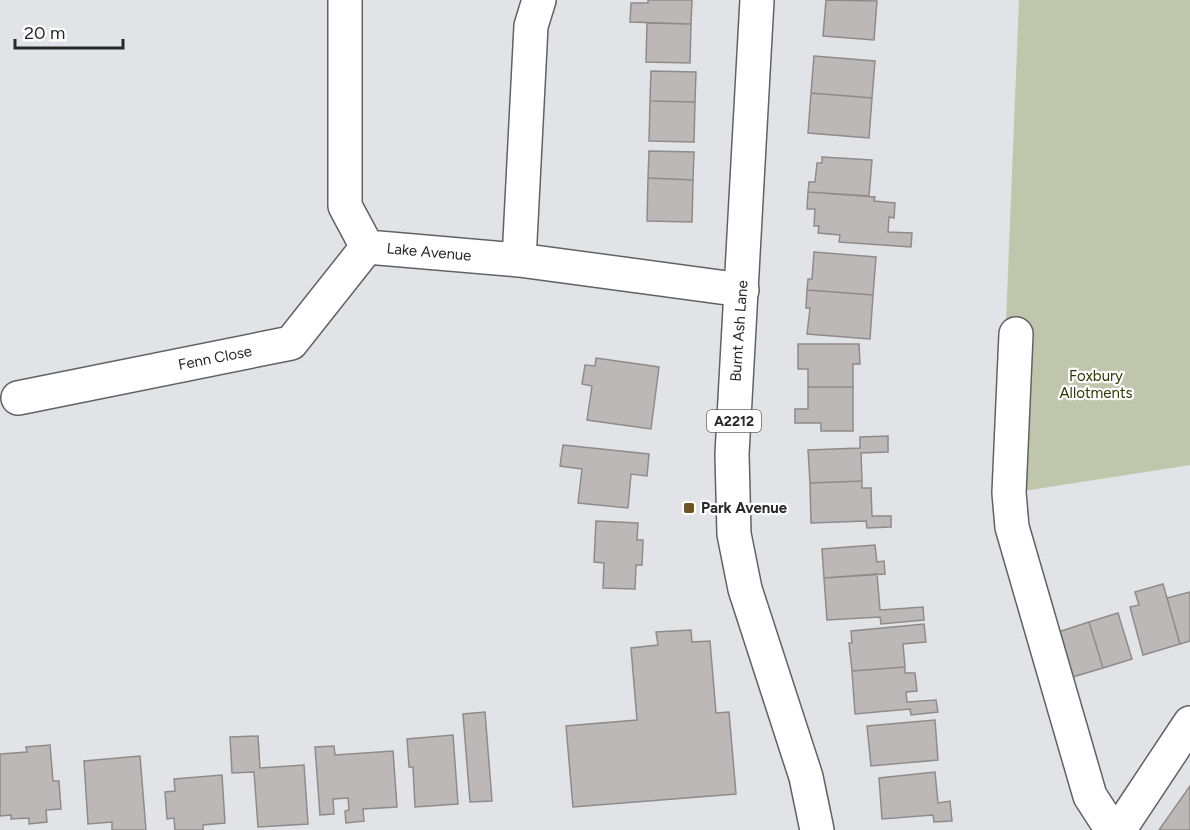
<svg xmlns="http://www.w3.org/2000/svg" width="1190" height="830" font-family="Figtree,sans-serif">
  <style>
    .green { fill: #bfc6ac }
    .building { fill: #bcb8b7; stroke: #8f8b8a; stroke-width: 1.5 }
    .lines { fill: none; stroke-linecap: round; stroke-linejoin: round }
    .minor-casing { stroke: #626265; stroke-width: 36 }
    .major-casing { stroke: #626265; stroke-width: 36 }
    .minor { stroke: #fff; stroke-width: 33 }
    .major { stroke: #fff; stroke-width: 33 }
    .poi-dot { fill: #6f5426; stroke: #fff; stroke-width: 2 }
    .labels { text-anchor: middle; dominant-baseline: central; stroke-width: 4.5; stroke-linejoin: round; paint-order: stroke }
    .shield { fill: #fff; stroke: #686869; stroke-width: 1.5 }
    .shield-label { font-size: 14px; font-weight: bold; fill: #282829 }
    .street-label { font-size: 15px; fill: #282829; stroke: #fff }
    .park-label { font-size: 15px; fill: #2d3800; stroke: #fff }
    .poi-label { font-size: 15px; font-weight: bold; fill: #282829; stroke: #fff; text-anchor: start }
  </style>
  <rect width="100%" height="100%" fill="#e2e3e7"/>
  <path class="green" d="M 1019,0 L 1190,0 L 1190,465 L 999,495 Z"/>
  <path class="building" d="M 648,0 L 692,0 L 691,24 L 630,22 L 631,3 L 648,3 Z
    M 826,0 L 877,1 L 874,40 L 823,36 Z
    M 647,23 L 691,24 L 690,63 L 646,62 Z
    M 814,56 L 875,61 L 872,98 L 811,93 Z
    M 651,71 L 696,72 L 695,102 L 650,101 Z
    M 811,93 L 872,98 L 869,138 L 808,133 Z
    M 650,101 L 695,102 L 694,142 L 649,141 Z
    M 649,151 L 694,152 L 693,180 L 648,178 Z
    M 822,157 L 872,160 L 869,196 L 808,192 L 809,182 L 815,182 L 817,163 L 822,163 Z
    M 648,178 L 693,180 L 692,222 L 647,221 Z
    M 808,192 L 875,197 L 874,201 L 895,203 L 894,218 L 889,217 L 888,232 L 912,233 L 911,247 L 839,242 L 840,235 L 818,233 L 819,226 L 814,226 L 815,209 L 807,209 Z
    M 814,252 L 876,257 L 873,295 L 807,290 L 808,279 L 812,279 Z
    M 807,290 L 873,295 L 870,339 L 807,334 L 810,308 L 806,308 Z
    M 798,344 L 859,344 L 860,364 L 853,364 L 853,387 L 808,387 L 808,369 L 798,369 Z
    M 596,358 L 659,367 L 651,429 L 587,420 L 592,386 L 582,384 L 585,365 L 595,366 Z
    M 808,387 L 853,387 L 853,431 L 821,431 L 821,423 L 795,423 L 795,409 L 808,409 Z
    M 888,436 L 888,452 L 861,453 L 862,481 L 810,483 L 808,450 L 860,448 L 860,437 Z
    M 563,445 L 649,454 L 647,476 L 631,474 L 628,508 L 578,503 L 582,469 L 560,466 Z
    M 862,481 L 862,488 L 871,488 L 872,516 L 891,516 L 891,527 L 867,528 L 866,521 L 811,523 L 810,483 Z
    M 596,521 L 638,523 L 637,540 L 643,540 L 642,565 L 636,565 L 635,589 L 603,588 L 604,563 L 594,562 Z
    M 875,545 L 877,562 L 884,561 L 885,574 L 824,578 L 822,549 Z
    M 877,574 L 880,610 L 923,607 L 924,620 L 881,624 L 880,617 L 827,620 L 824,578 Z
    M 1163,584 L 1180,644 L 1143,655 L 1130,607 L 1139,605 L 1135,592 Z
    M 1190,592 L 1190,641 L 1180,644 L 1167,598 Z
    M 1118,613 L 1132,659 L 1103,668 L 1089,622 Z
    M 1089,622 L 1103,668 L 1066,679 L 1052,634 Z
    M 924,624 L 926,642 L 903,644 L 905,667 L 852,671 L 849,643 L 852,643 L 851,631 Z
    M 691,630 L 692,642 L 710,641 L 716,713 L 729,712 L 736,794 L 573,807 L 566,726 L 637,720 L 631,648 L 658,645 L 656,632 Z
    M 905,667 L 905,673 L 915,673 L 917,691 L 906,692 L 907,702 L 936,700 L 938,712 L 911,715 L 910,709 L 855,714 L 852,671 Z
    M 485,712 L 492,801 L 470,802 L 463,714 Z
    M 935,720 L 938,760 L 871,766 L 867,726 Z
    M 453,735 L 458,804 L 415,807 L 413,767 L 409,767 L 407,739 Z
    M 258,736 L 260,768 L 304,765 L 308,824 L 258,827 L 254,772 L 232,773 L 230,737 Z
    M 50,745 L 53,781 L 59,781 L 61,809 L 46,810 L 47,822 L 29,824 L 29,818 L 11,819 L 11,815 L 0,816 L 0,754 L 27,752 L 26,747 Z
    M 334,746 L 335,755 L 393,751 L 397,807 L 363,809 L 364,821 L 346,823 L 345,811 L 349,810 L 348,798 L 333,799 L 334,814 L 320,815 L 315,747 Z
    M 140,756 L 146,830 L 112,830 L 112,822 L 88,824 L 84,761 Z
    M 935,772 L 938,803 L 950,801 L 952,821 L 934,822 L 933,815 L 882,819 L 879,778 Z
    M 222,775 L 225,823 L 203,825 L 203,830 L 175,830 L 174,818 L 167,819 L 165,792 L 175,791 L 174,779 Z
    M 1190,786 L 1190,830 L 1159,830 Z"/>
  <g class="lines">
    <g class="minor-casing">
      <path id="minor" d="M 345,0 L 345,206 L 367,247 L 519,260 L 742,290
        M 519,260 L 531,26 L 539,0
        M 1016,334 L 1009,493 L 1012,527 L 1090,796 L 1112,830
        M 18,398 L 291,343 L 367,247
        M 1119,830 L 1190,723"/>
    </g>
    <g class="major-casing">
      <path id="major" d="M 757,0 L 732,454 L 734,534 L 745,589 L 806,777 L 817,830"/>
    </g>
    <use href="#minor" class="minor"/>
    <use href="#major" class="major"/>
  </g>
  <rect class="poi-dot" x="683" y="502" width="12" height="12" rx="3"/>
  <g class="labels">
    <rect class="shield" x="707" y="410" width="54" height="22" rx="4.5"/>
    <g class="shield-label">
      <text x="734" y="421">A2212</text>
    </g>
    <g class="street-label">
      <text transform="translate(429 252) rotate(5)">Lake Avenue</text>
      <text transform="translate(739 331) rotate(-86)">Burnt Ash Lane</text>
      <text transform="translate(215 358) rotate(-11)">Fenn Close</text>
    </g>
    <g class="park-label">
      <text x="1096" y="376">Foxbury<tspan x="1096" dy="17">Allotments</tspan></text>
    </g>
    <g class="poi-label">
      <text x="701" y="508">Park Avenue</text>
    </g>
  </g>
  <path d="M15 39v9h108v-9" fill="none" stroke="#282829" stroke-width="3"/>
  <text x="24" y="39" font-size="18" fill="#282829" stroke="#ffffff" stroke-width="4.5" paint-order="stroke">20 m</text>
</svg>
